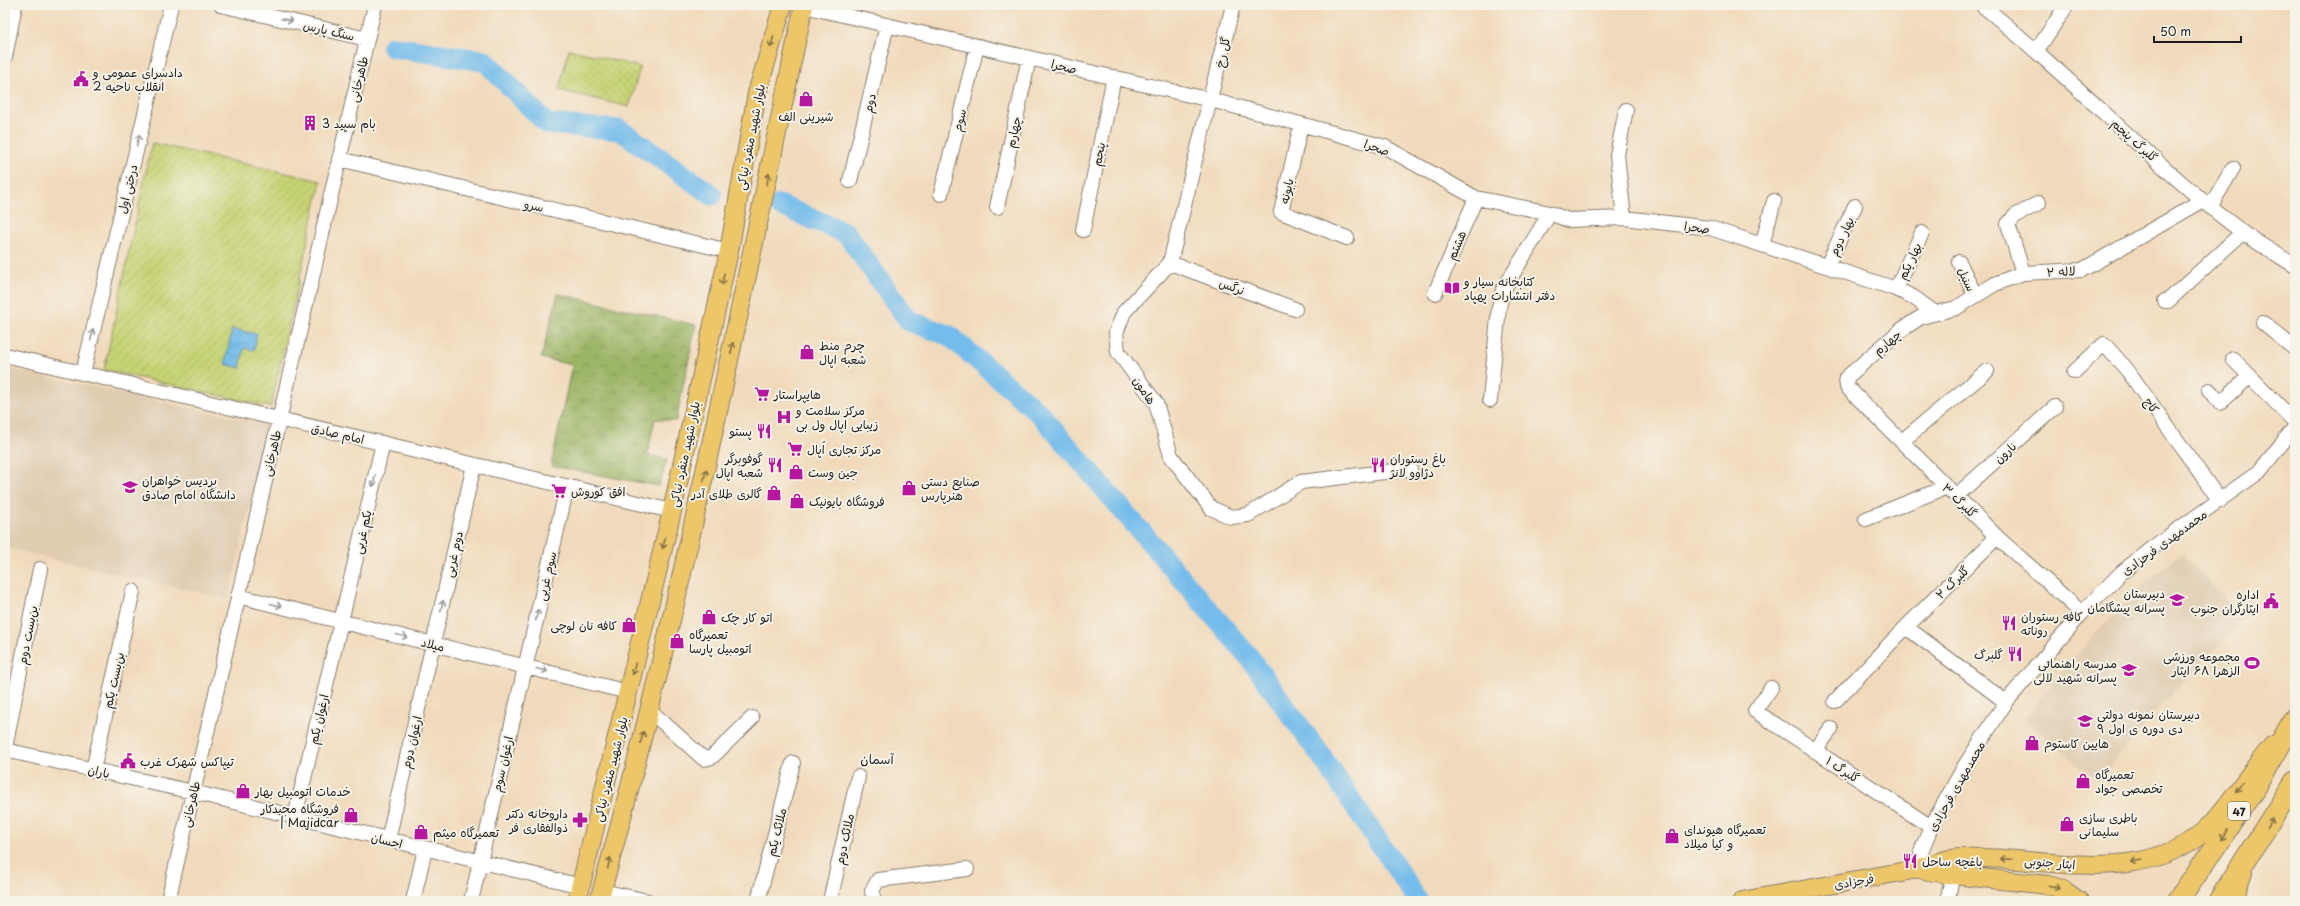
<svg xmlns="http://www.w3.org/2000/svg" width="2300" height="906" font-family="'Playpen Sans','Playpen Sans Arabic',sans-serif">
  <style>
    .built { fill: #e0ccb1 }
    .grass { fill: url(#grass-dots); stroke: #717848 }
    .forest { fill: url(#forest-crowns); stroke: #5c6841 }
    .garden { fill: url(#garden-furrows); stroke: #717848 }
    .water { fill: url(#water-waves); stroke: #486c84 }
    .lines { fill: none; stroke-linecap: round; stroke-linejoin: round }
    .river { stroke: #73bceb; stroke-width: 21 }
    .minor-casing { stroke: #867b6c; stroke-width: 16 }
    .major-casing { stroke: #867b6c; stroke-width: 20 }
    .highway-casing { stroke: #867b6c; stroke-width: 23 }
    .minor { stroke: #fff; stroke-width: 14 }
    .major { stroke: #ecc669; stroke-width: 18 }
    .highway { stroke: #ecc669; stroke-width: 21 }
    .oneway { stroke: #999 }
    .oneway2 { stroke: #847142 }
    .labels { text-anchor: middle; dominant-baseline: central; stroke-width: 4; stroke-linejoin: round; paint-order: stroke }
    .shield { fill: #f7f3e8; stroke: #5e5c59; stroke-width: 1 }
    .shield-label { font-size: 11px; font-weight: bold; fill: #1c1c1c }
    .street-label { font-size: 12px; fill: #1c1c1c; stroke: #f7f3e8 }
    .poi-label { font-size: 12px; fill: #1c1c1c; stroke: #f7f3e8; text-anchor: start }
    .neighbourhood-label { font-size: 13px; fill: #1c1c1c; stroke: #f7f3e8 }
  </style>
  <defs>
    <pattern id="grass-dots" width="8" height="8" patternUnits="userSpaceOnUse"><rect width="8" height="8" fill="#c6d374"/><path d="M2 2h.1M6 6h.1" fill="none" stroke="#aab564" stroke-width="1.8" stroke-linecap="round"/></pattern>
    <pattern id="forest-crowns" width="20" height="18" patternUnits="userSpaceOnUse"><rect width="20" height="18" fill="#9cb566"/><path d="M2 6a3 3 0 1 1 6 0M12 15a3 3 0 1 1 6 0" fill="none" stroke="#7e9253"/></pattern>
    <pattern id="garden-furrows" width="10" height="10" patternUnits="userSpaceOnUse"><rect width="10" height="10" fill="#c6d374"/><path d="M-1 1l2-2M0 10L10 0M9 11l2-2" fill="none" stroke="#aab564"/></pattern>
    <pattern id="water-waves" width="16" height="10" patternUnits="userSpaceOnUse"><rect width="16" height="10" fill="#73bceb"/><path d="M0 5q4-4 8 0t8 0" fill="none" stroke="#63a1c9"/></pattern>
  </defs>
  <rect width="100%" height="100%" fill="#f7f3e8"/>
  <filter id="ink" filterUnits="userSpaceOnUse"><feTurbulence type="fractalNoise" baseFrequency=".025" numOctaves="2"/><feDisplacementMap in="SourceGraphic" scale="8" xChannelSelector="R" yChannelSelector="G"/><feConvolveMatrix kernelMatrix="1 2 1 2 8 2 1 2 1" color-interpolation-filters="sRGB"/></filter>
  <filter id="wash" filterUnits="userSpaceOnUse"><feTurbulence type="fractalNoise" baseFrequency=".012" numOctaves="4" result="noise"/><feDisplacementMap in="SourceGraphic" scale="16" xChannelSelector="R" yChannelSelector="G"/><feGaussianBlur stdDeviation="0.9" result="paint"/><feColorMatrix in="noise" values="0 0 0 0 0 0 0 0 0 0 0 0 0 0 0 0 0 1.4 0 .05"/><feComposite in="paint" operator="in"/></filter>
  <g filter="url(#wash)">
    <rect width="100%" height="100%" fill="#f1dabb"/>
    <path class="built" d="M 5,368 L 269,425 L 228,599 L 5,548 Z
      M 2182,553 L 2243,618 L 2147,722 L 2098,781 L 2024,719 L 2070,662 L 2111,617 L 2146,582 Z"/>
    <path class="grass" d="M 569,49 L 640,67 L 629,107 L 559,90 Z"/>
    <path class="forest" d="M 558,294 L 696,325 L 676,421 L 655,419 L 647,455 L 667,459 L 659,486 L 551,466 L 572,365 L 541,358 Z"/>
    <path class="garden" d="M 152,143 L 321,181 L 271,407 L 104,370 Z"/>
    <path class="water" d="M 232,329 L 257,334 L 254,350 L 244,348 L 240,368 L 225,364 Z"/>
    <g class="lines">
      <path class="river" d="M 392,47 L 485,61 L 547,124 L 620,130 L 712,195
        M 779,205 L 846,233 L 909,321 L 950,336 L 1040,414 L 1249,657 L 1322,757 L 1418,901"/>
    </g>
  </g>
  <g filter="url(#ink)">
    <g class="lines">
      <g class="minor-casing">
        <path id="minor" d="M 221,5 L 367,39
          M 1233,5 L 1170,263 L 1124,312 L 1116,333 L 1118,352 L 1156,403 L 1171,456 L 1211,508 L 1231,517 L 1248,515 L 1301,482 L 1410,469
          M 1982,5 C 2071,77 2150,162 2241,231 C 2258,244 2277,254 2295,266
          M 804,6 L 1211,100 L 1385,147 L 1476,198 L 1550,213 L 1568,220 L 1624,218 L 1710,228 L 1896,289 L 1913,297 L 1935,313
          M 2037,50 L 2067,5
          M 5,57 L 15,5
          M 1301,125 L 1281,212 L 1347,238
          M 339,159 L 729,251
          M 850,181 L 887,25
          M 941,194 L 977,46
          M 997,207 L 1029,58
          M 2210,207 L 2233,168
          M 1624,218 L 1617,155 L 1626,110
          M 1083,230 L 1114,77
          M 1762,245 L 1774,201
          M 1959,262 L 1975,295
          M 1170,263 L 1295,309
          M 1827,266 L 1855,206
          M 2023,273 L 2008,224 L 2015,216 L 2039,203
          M 1896,289 L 1922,233
          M 1435,293 L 1476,198
          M 2165,301 L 2168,301 L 2243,232
          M 2263,323 L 2295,349
          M 5,355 L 672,511
          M 2233,359 L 2295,422
          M 2074,372 L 2104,344 L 2128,371 L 2220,501
          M 83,373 L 171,5
          M 2209,390 L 2220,403 L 2250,376
          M 1490,400 L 1499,307 L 1503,290 L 1550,213
          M 1902,441 L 1987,371
          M 1956,496 L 2055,407
          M 1866,519 L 1947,487
          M 238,596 L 628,692
          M 2082,613 L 1997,537 L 1847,387 L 1846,378 L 1901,330 L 1921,317 L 1956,308 L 1995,284 L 2023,273 L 2082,270 L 2202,201
          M 1906,627 L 2006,702
          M 1771,688 L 1755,711 L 1931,827
          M 1835,701 L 1906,627 L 1997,537
          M 649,710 L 704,759 L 712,757 L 752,718
          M 5,748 L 40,569
          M 5,750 L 193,792 L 581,886
          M 1815,751 L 1831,729
          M 93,770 L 133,591
          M 295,817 L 383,443
          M 388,840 L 474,465
          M 1918,869 L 1922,849 L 1931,827 L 1964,767 L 2006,702 L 2082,613 L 2121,573 L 2152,548 L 2259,472 L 2295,427
          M 602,891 L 648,901
          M 168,901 L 375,5
          M 413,901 L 425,849
          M 471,901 L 567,487
          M 758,901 L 793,763
          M 830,901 L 858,777
          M 874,901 L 872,891 L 878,880 L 967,869
          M 1947,901 L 1953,875"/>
      </g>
      <g class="major-casing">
        <path id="major" d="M 1923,870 L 1953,875 L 2048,885 L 2062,889 L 2079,901
          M 577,901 L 672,511 L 729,251 L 757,93 L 783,5
          M 599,901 C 682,606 740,305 804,5
          M 1742,901 C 1799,891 1855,880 1912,870 C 1927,867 1943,858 1959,858 C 2039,854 2147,892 2212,823 C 2234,799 2251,770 2273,745
          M 2233,901 L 2243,873"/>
      </g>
      <g class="highway-casing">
        <path id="highway" d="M 2178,901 L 2258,783 L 2295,718
          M 2219,901 L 2295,782"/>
      </g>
      <use href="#minor" class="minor"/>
      <use href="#major" class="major"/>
      <use href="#highway" class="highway"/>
    </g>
    <defs><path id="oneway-shaft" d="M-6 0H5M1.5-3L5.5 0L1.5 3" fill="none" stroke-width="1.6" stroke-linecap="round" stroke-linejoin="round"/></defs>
    <g class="oneway">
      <use href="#oneway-shaft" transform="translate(287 20) rotate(13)"/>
      <use href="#oneway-shaft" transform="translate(138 140) rotate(-77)"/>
      <use href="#oneway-shaft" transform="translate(92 335) rotate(-77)"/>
      <use href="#oneway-shaft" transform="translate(374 481) rotate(103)"/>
      <use href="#oneway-shaft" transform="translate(276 605) rotate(14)"/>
      <use href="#oneway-shaft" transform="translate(442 606) rotate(-77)"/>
      <use href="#oneway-shaft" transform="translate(537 615) rotate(-77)"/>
      <use href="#oneway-shaft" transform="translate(402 636) rotate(14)"/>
      <use href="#oneway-shaft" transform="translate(542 670) rotate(14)"/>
    </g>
    <g class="oneway2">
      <use href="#oneway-shaft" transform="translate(772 42) rotate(106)"/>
      <use href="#oneway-shaft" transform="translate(768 179) rotate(-78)"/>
      <use href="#oneway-shaft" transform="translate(723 279) rotate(102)"/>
      <use href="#oneway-shaft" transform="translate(732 348) rotate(-78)"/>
      <use href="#oneway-shaft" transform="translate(705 475) rotate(-78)"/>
      <use href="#oneway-shaft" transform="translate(664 543) rotate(104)"/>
      <use href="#oneway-shaft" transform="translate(634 669) rotate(103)"/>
      <use href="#oneway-shaft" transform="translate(642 737) rotate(-76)"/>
      <use href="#oneway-shaft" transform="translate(2239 787) rotate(126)"/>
      <use href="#oneway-shaft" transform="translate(2270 823) rotate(-58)"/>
      <use href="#oneway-shaft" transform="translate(2224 835) rotate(123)"/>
      <use href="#oneway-shaft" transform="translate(2006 859) rotate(-178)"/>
      <use href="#oneway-shaft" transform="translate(2137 861) rotate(168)"/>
      <use href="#oneway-shaft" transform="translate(609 863) rotate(-76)"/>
      <use href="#oneway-shaft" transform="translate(2054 887) rotate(17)"/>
    </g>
  </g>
  <defs>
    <g id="civic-bare" transform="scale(1.2)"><path d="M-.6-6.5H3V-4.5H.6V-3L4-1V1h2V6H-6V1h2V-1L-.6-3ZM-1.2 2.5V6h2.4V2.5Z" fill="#b5179e" stroke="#f7f3e8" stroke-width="2.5" paint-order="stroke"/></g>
    <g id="shop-bare" transform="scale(1.2)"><path d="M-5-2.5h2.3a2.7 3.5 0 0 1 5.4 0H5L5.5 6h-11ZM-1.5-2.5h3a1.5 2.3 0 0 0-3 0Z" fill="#b5179e" stroke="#f7f3e8" stroke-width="2.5" paint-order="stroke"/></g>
    <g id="building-bare" transform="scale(1.2)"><path d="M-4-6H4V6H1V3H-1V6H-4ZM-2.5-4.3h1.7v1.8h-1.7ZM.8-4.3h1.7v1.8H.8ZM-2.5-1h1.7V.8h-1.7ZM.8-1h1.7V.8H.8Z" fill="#b5179e" stroke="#f7f3e8" stroke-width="2.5" paint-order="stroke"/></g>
    <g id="library-bare" transform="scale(1.2)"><path d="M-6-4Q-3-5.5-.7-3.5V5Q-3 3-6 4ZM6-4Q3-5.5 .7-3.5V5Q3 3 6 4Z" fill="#b5179e" stroke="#f7f3e8" stroke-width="2.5" paint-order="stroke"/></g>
    <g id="supermarket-bare" transform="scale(1.2)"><path d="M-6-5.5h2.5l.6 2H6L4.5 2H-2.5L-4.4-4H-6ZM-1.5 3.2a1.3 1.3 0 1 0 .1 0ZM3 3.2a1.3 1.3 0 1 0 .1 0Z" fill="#b5179e" stroke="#f7f3e8" stroke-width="2.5" paint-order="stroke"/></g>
    <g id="hospital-bare" transform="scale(1.2)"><path d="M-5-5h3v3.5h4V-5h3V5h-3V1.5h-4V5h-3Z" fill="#b5179e" stroke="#f7f3e8" stroke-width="2.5" paint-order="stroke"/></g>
    <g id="restaurant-bare" transform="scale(1.2)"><path d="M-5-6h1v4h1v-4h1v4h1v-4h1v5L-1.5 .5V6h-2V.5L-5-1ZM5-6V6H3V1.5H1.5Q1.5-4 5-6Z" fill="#b5179e" stroke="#f7f3e8" stroke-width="2.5" paint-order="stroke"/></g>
    <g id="university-bare" transform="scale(1.2)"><path d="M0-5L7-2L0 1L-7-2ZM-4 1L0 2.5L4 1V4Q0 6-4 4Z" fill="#b5179e" stroke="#f7f3e8" stroke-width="2.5" paint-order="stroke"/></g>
    <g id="school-bare" transform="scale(1.2)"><path d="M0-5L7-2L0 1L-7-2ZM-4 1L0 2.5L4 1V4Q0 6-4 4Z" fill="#b5179e" stroke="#f7f3e8" stroke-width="2.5" paint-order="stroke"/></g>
    <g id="stadium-bare" transform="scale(1.2)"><path d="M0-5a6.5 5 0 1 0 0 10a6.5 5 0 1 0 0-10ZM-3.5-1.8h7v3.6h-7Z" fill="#b5179e" stroke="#f7f3e8" stroke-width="2.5" paint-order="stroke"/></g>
    <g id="pharmacy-bare" transform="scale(1.2)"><path d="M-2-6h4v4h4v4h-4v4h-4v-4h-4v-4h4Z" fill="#b5179e" stroke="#f7f3e8" stroke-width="2.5" paint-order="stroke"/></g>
  </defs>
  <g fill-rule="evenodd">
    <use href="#civic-bare" x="81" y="79"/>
    <use href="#shop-bare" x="806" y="99"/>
    <use href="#building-bare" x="310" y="123"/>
    <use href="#library-bare" x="1452" y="288"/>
    <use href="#shop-bare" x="807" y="352"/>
    <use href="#supermarket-bare" x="762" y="394"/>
    <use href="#hospital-bare" x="784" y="417"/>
    <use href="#restaurant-bare" x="764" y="431"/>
    <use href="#supermarket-bare" x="795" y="449"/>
    <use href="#restaurant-bare" x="775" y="465"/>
    <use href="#restaurant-bare" x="1378" y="465"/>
    <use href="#shop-bare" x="796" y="472"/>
    <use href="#university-bare" x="130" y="487"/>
    <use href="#shop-bare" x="909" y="488"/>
    <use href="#supermarket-bare" x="559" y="491"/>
    <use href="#shop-bare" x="774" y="493"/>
    <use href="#shop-bare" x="797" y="501"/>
    <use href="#school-bare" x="2177" y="600"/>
    <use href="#civic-bare" x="2271" y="601"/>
    <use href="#shop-bare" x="709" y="617"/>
    <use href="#restaurant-bare" x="2009" y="623"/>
    <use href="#shop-bare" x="629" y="625"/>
    <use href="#shop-bare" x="677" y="641"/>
    <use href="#restaurant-bare" x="2015" y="654"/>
    <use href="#stadium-bare" x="2252" y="663"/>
    <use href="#school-bare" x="2129" y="670"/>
    <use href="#school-bare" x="2085" y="721"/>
    <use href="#shop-bare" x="2032" y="743"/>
    <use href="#civic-bare" x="128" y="761"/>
    <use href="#shop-bare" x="2083" y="781"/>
    <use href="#shop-bare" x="243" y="791"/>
    <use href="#shop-bare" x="351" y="815"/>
    <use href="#pharmacy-bare" x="580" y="820"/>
    <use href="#shop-bare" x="2067" y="824"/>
    <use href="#shop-bare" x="421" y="832"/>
    <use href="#shop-bare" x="1672" y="836"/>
    <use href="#restaurant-bare" x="1910" y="861"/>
  </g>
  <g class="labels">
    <rect class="shield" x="2228" y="802" width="22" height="18" rx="3"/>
    <g class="shield-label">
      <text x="2239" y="811">47</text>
    </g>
    <g class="street-label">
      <text transform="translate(329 30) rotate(13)">سنگ پارس</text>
      <text transform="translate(1222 52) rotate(-77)">گل رخ</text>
      <text transform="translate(1064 66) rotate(13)">صحرا</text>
      <text transform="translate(358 79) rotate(-77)">طاهرخانی</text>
      <text transform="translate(869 103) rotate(-77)">دوم</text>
      <text transform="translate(959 120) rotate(-76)">سوم</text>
      <text transform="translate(1013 132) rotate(-78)">چهارم</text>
      <text transform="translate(750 137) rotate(-79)">بلوار شهید منفرد نیاکی</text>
      <text transform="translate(2135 140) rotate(42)">گلبرگ پنجم</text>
      <text transform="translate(1377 147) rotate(19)">صحرا</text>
      <text transform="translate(1098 154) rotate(-78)">پنجم</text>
      <text transform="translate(127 189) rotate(-77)">درختی اول</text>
      <text transform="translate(1286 191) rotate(-77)">بابونه</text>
      <text transform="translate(534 205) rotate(13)">سرو</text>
      <text transform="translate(1697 227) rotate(8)">صحرا</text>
      <text transform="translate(1841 236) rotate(-65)">بهار دوم</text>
      <text transform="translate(1456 245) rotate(-67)">هشتم</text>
      <text transform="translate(1909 261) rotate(-65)">بهار یکم</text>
      <text transform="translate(2061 271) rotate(-3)">لاله ۲</text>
      <text transform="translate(1967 279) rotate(64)">سنبل</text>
      <text transform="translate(1232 286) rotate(20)">نرگس</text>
      <text transform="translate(1887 342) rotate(-40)">چهارم</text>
      <text transform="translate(1145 390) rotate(56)">هامون</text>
      <text transform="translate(2152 405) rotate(55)">کاج</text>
      <text transform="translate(338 433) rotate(13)">امام صادق</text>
      <text transform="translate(2005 452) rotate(-42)">نارون</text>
      <text transform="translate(271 453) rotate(-77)">طاهرخانی</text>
      <text transform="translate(684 454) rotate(-78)">بلوار شهید منفرد نیاکی</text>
      <text transform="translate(1960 500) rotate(45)">گلبرگ ۳</text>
      <text transform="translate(362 532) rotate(-77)">یکم غربی</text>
      <text transform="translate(2164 542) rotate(-36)">محمدمهدی فرحزادی</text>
      <text transform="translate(453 554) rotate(-77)">دوم غربی</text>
      <text transform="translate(546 576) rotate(-77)">سوم غربی</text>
      <text transform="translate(1952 582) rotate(-44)">گلبرگ ۲</text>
      <text transform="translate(27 635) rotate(-79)">بن‌بست دوم</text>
      <text transform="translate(433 644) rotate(14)">میلاد</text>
      <text transform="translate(113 680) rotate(-77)">بن‌بست یکم</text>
      <text transform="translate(318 719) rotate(-77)">ارغوان یکم</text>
      <text transform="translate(411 742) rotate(-77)">ارغوان دوم</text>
      <text transform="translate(502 764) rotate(-77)">ارغوان سوم</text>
      <text transform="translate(610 769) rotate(-76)">بلوار شهید منفرد نیاکی</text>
      <text transform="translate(1843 769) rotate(33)">گلبرگ ۱</text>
      <text transform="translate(99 771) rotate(13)">باران</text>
      <text transform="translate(1956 786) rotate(-60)">محمدمهدی فرحزادی</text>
      <text transform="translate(190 804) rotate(-77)">طاهرخانی</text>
      <text transform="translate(776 832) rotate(-76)">ملائک یکم</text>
      <text transform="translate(844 839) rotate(-78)">ملائک دوم</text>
      <text transform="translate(387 840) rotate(14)">احسان</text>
      <text transform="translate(2050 862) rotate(5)">ایثار جنوبی</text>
      <text transform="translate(1854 881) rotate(-10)">فرحزادی</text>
    </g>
    <g class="poi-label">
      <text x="93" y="72">دادسرای عمومی و<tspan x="93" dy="14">انقلاب ناحیه 2</tspan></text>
      <text x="806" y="116" text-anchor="middle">شیرینی الف</text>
      <text x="322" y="123">بام سپید 3</text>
      <text x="1464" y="281">کتابخانه سیار و<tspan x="1464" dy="14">دفتر انتشارات پهپاد</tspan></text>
      <text x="819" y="345">چرم منط<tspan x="819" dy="14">شعبه اپال</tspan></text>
      <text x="774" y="394">هایپراستار</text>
      <text x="796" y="410">مرکز سلامت و<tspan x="796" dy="14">زیبایی اپال ول بی</tspan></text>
      <text x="752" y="431" text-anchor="end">پستو</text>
      <text x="807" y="449">مرکز تجاری اُپال</text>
      <text x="763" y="458" text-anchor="end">گوفوبرگر<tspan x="763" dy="14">شعبه اپال</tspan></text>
      <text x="1390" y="458">باغ رستوران<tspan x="1390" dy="14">دژاوو لانژ</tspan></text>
      <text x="808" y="472">جین وست</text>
      <text x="142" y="480">پردیس خواهران<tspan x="142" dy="14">دانشگاه امام صادق</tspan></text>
      <text x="921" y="481">صنایع دستی<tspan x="921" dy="14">هنرپارس</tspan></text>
      <text x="571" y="491">افق کوروش</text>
      <text x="762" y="493" text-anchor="end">گالری طلای آدر</text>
      <text x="809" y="501">فروشگاه بایونیک</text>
      <text x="2165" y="593" text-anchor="end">دبیرستان<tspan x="2165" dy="14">پسرانه پیشگامان</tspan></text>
      <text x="2259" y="594" text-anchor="end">اداره<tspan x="2259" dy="14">ایثارگران جنوب</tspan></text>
      <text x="2021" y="616">کافه رستوران<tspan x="2021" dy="14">روناته</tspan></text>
      <text x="721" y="617">اتو کار چک</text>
      <text x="617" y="625" text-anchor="end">کافه نان لوچی</text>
      <text x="689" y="634">تعمیرگاه<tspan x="689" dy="14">اتومبیل پارسا</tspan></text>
      <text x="2003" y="654" text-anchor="end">گلبرگ</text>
      <text x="2240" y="656" text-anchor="end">مجموعه ورزشی<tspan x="2240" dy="14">الزهرا ۶۸ ایثار</tspan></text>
      <text x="2117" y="663" text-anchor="end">مدرسه راهنمائی<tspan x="2117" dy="14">پسرانه شهید لالی</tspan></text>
      <text x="2097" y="714">دبیرستان نمونه دولتی<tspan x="2097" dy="14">۹ دی دوره ی اول</tspan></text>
      <text x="2044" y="743">هایین کاستوم</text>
      <text x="140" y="761">تیپاکس شهرک غرب</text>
      <text x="2095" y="774">تعمیرگاه<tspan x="2095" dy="14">تخصصی جواد</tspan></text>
      <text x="255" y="791">خدمات اتومبیل بهار</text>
      <text x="339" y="808" text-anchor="end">فروشگاه مجیدکار<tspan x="339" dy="14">| Majidcar</tspan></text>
      <text x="568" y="813" text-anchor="end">داروخانه دکتر<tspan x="568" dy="14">ذوالفقاری فر</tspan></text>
      <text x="2079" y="817">باطری سازی<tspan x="2079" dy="14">سلیمانی</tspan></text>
      <text x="1684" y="829">تعمیرگاه هیوندای<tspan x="1684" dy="14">و کیا میلاد</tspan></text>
      <text x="433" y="832">تعمیرگاه میثم</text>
      <text x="1922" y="861">باغچه ساحل</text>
    </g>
    <g class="neighbourhood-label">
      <text x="877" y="758">آسمان</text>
    </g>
  </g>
  <rect width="2300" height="906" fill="none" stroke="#f7f3e8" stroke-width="20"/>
  <path d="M2154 36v6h87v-6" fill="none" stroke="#1c1c1c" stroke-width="2"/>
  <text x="2160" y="36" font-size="12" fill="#1c1c1c" stroke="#f7f3e8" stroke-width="3" paint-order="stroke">50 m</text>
</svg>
